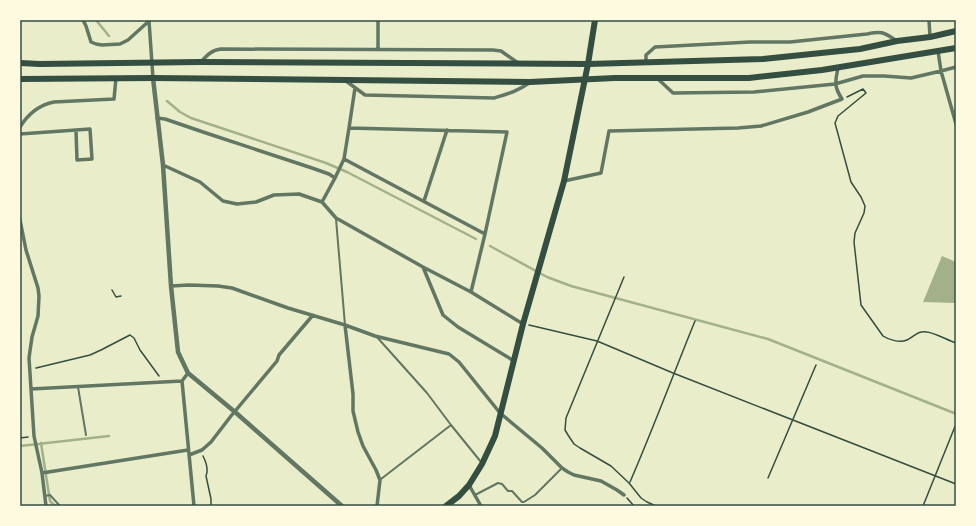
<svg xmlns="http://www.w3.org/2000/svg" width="976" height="526" font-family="'Archivo Narrow',sans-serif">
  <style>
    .water { fill: #a3b18a }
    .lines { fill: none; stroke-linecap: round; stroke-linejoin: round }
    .stream { stroke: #a3b18a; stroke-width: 2.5 }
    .path { stroke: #344e41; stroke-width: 1.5 }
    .service { stroke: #617663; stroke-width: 2 }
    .minor { stroke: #617663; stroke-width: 3.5 }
    .tertiary { stroke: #617663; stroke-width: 4.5 }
    .primary { stroke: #344e41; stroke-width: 6 }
    .trunk { stroke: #344e41; stroke-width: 6 }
    .neatline { fill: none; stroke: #344e41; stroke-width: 1.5 }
  </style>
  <rect width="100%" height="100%" fill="#e9edc9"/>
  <path class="water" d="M 942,256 L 956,262 L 956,303 L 923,302 Z"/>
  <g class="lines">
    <path class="stream" d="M 96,20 L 109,36
      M 167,101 L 180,112 L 191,118 L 326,163 L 347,172 L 476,239
      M 490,246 L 547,277 L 571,286 L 768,339 L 954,413
      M 41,443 L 50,501 L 55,506
      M 20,446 L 109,436"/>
    <path class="path" d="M 847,97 L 863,89 L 866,93 L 838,116 L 835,123 L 851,182 L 861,197 L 865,206 L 864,213 L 855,233 L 854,242 L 861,305 L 883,336 C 889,340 900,343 907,340 C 914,337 918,330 927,332 C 935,333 947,340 956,343
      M 624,277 L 566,418 L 565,430 L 568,435 L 574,444 L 580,448 L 611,466 L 629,483 L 641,498 L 647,502 L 656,506
      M 112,290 L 116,297 L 121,296
      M 529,325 L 597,341 L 673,373 L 956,484
      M 36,368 L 90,355 L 101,350 L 130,335 L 134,338 L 140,350 L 159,376
      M 20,438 L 28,437
      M 203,456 C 206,462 209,469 206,476 L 211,499 L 211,506
      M 768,478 L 816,365
      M 630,482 C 653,429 673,375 695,321
      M 627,498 L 634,506
      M 923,506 L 956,424"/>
    <path class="service" d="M 336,219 L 345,325
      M 376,336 L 427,393 L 451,425 L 481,462
      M 78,387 L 86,435
      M 381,479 L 451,425
      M 475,495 L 498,483 L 502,484 L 508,491 L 512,491 L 522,502 L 524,502 L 535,495 L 562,468
      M 45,496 L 50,495 L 60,506"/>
    <path class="minor" d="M 83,20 L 86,26 L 91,42 L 96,44 L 102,45 L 120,44 L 128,40 L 149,21
      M 378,20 L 378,49
      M 929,20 L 930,37
      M 149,21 L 153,78
      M 938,51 L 941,71 L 956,124
      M 201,62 C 207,55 212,50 221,49 L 493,50 L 501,51 L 518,63
      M 646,63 L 646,55 L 655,47 L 750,42 L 790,42 L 867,34 C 883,31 883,32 897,41
      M 658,79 L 673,93 L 754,92 L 835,84 L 863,76 L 884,76 L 911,78 L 941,71 L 956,67
      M 346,81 L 365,95 L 494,98 C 507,94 518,91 529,83
      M 157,118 L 165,119 L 206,133 L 312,168 L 329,174 L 335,178
      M 20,127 C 28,114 39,105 54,102 L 114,99 L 116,78
      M 349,128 L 355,88
      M 20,134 L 90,129 L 92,159 L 77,160 L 76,130
      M 344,159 L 485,234
      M 163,165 L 200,182 L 223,201 L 237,204 L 256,202 L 274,195 L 299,194 L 322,202 L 336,218 L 423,267 L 471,292 L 523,324
      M 564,181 L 601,173 L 609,131 L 738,128 L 761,126 L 808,112 L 842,99 C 834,87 835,82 838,68
      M 424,201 L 447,130
      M 322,202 L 335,178 L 344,159 L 349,128 L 507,132 L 485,234 L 471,292
      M 20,220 L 26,250 L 38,288 L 39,296 L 38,316 L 32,337 L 29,358 L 34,436 L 42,473 L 46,506
      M 423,267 L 443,315 L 458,327 L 514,361
      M 171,286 L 189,285 L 218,286 L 232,288 L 288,308 L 345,325 L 375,336 L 449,354 L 459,362 L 500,413 L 542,448 L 562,468 L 568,472 L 574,475 L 601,481 L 617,490 L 624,495
      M 345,325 L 353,394 L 353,411 L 358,432 L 363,446 L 376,470 L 380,480 L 377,506
      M 188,373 L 182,381 L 194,506
      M 31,389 L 182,381
      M 189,455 L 202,450 L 211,442 L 231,416 L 277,361 L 279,355 L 313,315
      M 42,473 L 188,450
      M 469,485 L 481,506"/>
    <path class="tertiary" d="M 153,78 L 163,165 L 171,286 L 178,352 L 188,373 L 235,412 L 342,506"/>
    <path class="primary" d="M 446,506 L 459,496 L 469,485 L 482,464 L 495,436 L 523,324 L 564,181 L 588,64 L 595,20"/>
    <path class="trunk" d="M 20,63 L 40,64 L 200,62 L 588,64 L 763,59 L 860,49 L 897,41 L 930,37 L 956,31
      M 20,79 L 153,78 L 530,82 L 615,78 L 749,78 L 822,70 L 956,48"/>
  </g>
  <rect width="976" height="526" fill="none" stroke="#fefae0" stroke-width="42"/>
  <rect x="21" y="21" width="934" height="484" class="neatline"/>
</svg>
